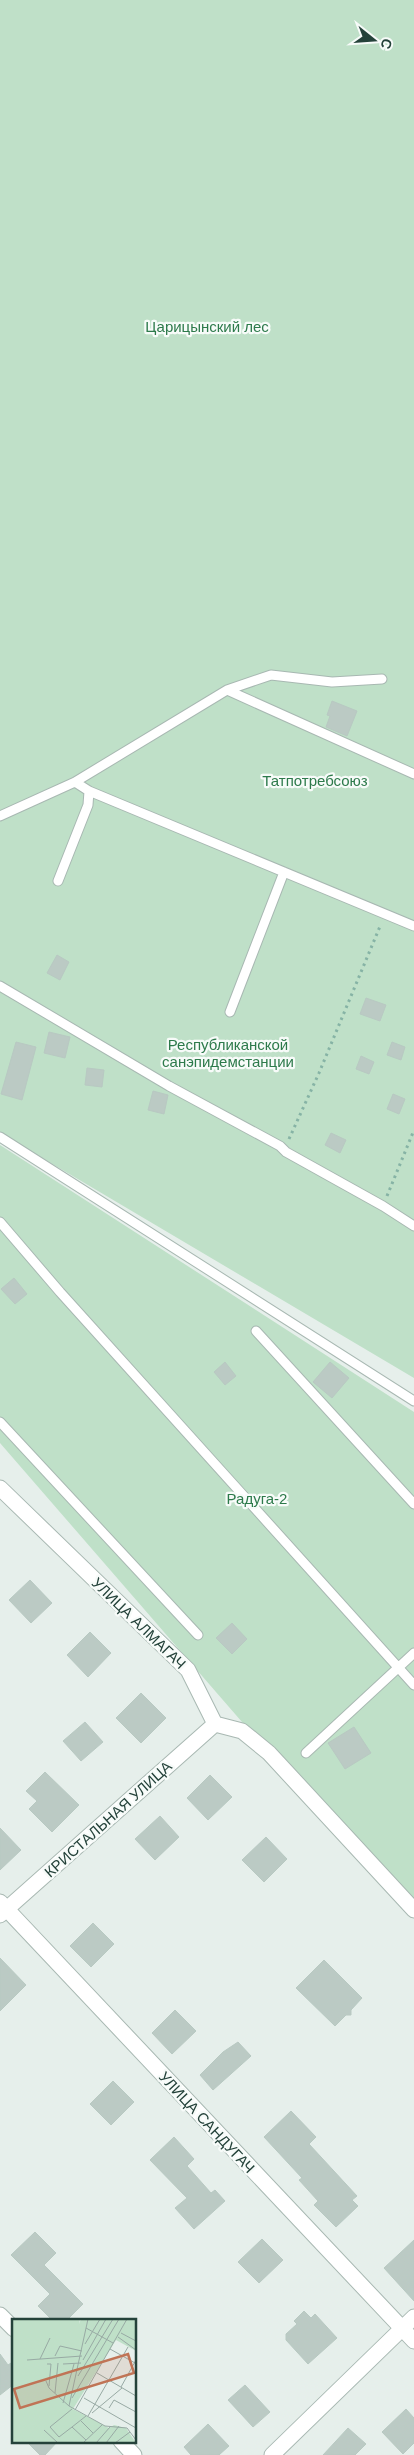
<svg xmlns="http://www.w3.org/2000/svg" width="414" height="2455" font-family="Arial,sans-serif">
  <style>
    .green { fill: #bfe0c8 }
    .building { fill: #bbcac4; stroke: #b8c9c2 }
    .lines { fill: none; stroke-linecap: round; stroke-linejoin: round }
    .lane-casing { stroke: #a8b8b2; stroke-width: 11 }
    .street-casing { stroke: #a8b8b2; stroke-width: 17 }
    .path { stroke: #86b3a5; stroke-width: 3; stroke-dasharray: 2.5 4; stroke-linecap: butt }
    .lane { stroke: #fff; stroke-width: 9 }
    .street { stroke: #fff; stroke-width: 15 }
    .labels { text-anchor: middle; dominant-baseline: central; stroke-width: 4.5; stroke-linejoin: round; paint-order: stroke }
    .park-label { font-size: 15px; fill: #2d7a4b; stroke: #f7fbf9 }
    .street-label { font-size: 15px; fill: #24423a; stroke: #f7fbf9 }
    .inset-road { fill: none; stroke: #98aaa4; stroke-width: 1 }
    .view { fill: #c07456; fill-opacity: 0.15; stroke: #c07456; stroke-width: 2.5 }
    .inset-edge { fill: none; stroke: #24423a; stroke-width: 2.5 }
  </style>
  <rect width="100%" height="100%" fill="#e6efeb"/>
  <path class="green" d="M 0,0 L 414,0 L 414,1378 L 0,1133 Z
    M 0,1145 L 414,1412 L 414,1904 L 242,1722 L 0,1443 Z"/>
  <path class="building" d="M 332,701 L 357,711 L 347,736 L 326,727 L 330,716 L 327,715 Z
    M 57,955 L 69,962 L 60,980 L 47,973 Z
    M 366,998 L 386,1005 L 380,1021 L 360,1014 Z
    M 49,1032 L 70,1037 L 65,1058 L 44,1053 Z
    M 16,1042 L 36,1047 L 22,1100 L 1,1094 Z
    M 392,1042 L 405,1047 L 401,1060 L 387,1055 Z
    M 361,1056 L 374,1062 L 369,1074 L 356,1069 Z
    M 87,1068 L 104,1070 L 102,1087 L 85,1085 Z
    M 153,1091 L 168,1095 L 164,1114 L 148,1110 Z
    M 393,1094 L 405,1099 L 399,1114 L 387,1109 Z
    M 331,1133 L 346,1140 L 340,1153 L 325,1145 Z
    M 14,1278 L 27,1294 L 15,1304 L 1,1289 Z
    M 225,1362 L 236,1376 L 225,1385 L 214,1372 Z
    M 330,1362 L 349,1378 L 332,1398 L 313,1382 Z
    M 30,1580 L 52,1603 L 31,1623 L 9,1600 Z
    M 232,1623 L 247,1639 L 232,1654 L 216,1638 Z
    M 90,1632 L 111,1653 L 88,1677 L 67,1655 Z
    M 141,1693 L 166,1718 L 141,1743 L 116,1718 Z
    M 85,1722 L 103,1742 L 81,1761 L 63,1741 Z
    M 354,1727 L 371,1753 L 345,1769 L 328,1743 Z
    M 45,1772 L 79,1805 L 52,1832 L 29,1809 L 37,1801 L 26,1791 Z
    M 210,1775 L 232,1797 L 208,1820 L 187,1798 Z
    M 160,1816 L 179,1837 L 155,1860 L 135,1839 Z
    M 0,1828 L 21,1850 L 0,1870 Z
    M 266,1837 L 287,1859 L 264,1882 L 242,1860 Z
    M 93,1923 L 114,1944 L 91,1967 L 70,1946 Z
    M 0,1958 L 26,1985 L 0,2011 Z
    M 324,1960 L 362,1998 L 351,2010 L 351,2015 L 346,2015 L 335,2026 L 296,1988 Z
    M 175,2010 L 196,2031 L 172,2054 L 152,2033 Z
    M 238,2042 L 251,2056 L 213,2090 L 200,2075 L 223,2052 Z
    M 113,2081 L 134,2102 L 111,2125 L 90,2104 Z
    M 291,2111 L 316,2137 L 309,2144 L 357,2196 L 352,2200 L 358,2206 L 336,2227 L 314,2205 L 318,2201 L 299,2180 L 302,2178 L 264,2137 Z
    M 174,2137 L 194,2159 L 187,2166 L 211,2193 L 215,2190 L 225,2201 L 194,2229 L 175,2208 L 187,2198 L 150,2160 Z
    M 35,2232 L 56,2253 L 44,2265 L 83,2304 L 67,2320 L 52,2320 L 38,2306 L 50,2294 L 11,2255 Z
    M 262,2239 L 283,2260 L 259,2283 L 238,2262 Z
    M 414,2240 L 414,2301 L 384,2268 Z
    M 304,2311 L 311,2318 L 315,2314 L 337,2338 L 308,2364 L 286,2340 L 286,2334 L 297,2324 L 294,2321 Z
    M 0,2354 L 8,2365 L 14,2361 L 14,2384 L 0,2395 Z
    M 245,2385 L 270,2412 L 253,2427 L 228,2400 Z
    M 406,2409 L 414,2418 L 414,2443 L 403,2454 L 382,2432 Z
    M 208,2424 L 229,2446 L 219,2455 L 191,2455 L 184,2447 Z
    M 348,2428 L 366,2444 L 355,2455 L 323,2455 Z
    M 26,2441 L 58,2441 L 45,2455 L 40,2455 Z"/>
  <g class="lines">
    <g class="lane-casing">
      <path id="lane" d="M 227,690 L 414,774
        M 75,782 L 89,791 L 414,926
        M 0,816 L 75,782 L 227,690 L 271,675 L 332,682 L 382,679
        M 58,881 L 88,805 L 89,791
        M 0,986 L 169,1086 L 280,1146 L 286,1152 L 383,1206 L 414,1226
        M 230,1012 L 284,872
        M 0,1137 L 414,1401
        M 0,1222 L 60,1292 L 414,1685
        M 256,1331 L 414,1504
        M 0,1422 L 198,1635
        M 306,1753 L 414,1653"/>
    </g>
    <g class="street-casing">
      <path id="street" d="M 0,1488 L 188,1670 L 215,1724 L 242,1731 L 269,1753 L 414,1910
        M 0,1902 L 414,2341
        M 0,1915 L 215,1724
        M 0,2315 L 14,2329
        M 121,2441 L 134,2455
        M 272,2455 L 414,2317"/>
    </g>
    <path class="path" d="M 289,1139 L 319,1073 L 381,924
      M 387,1196 L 414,1130"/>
    <use href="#lane" class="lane"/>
    <use href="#street" class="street"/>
  </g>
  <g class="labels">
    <g class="park-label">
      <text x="207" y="326">Царицынский лес</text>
      <text x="315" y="780">Татпотребсоюз</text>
      <text x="228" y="1044">Республиканской<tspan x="228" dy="17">санэпидемстанции</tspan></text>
      <text x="257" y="1498">Радуга-2</text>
    </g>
    <g class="street-label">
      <text transform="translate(139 1623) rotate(44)">УЛИЦА АЛМАГАЧ</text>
      <text transform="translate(108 1819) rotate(-42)">КРИСТАЛЬНАЯ УЛИЦА</text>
      <text transform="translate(207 2122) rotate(47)">УЛИЦА САНДУГАЧ</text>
    </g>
  </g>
  <g transform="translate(12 2319)">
    <rect width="124" height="124" fill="#e6efeb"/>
    <path d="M 0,0 L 68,0 L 67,5 L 69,0 L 124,0 L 124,32 L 104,21 L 61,90 L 97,109 L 102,106 L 114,109 L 124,124 L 0,124 Z" fill="#bfe0c8"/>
    <path class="inset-road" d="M 76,0 L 57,87 L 93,107 L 115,109 L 124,121M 74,9 L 101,24M 109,14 L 124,22M 106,18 L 124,31M 73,25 L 88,0M 98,30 L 123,44M 43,37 L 48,27 L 70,32M 28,40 L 38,19M 15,41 L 70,37M 71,41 L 94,0M 35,45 L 39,45 L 37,67M 51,45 L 69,44M 85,54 L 124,77M 66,57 L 101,0M 34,62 L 37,69 L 57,87M 109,68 L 124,41M 43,74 L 46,44M 60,79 L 107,0M 72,79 L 124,109M 51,84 L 62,45M 97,89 L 102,81 L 124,93M 60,90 L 38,108 L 47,118 L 60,108M 63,91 L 115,0M 80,94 L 110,69M 76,97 L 116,28M 69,102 L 81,114M 32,111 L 46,124M 74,121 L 60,108 L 74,97M 71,124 L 90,106M 84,124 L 98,108M 94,124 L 107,107M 103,124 L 118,113"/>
    <path class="view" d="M 116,35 L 122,54 L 8,89 L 2,70 Z"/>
    <rect width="124" height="124" class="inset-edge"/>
  </g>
  <g transform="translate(374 40) rotate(107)" stroke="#f7fbf9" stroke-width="4" paint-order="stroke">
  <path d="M0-4L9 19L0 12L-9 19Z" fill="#24423a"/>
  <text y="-8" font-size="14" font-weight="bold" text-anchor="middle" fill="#24423a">С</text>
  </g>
</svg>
